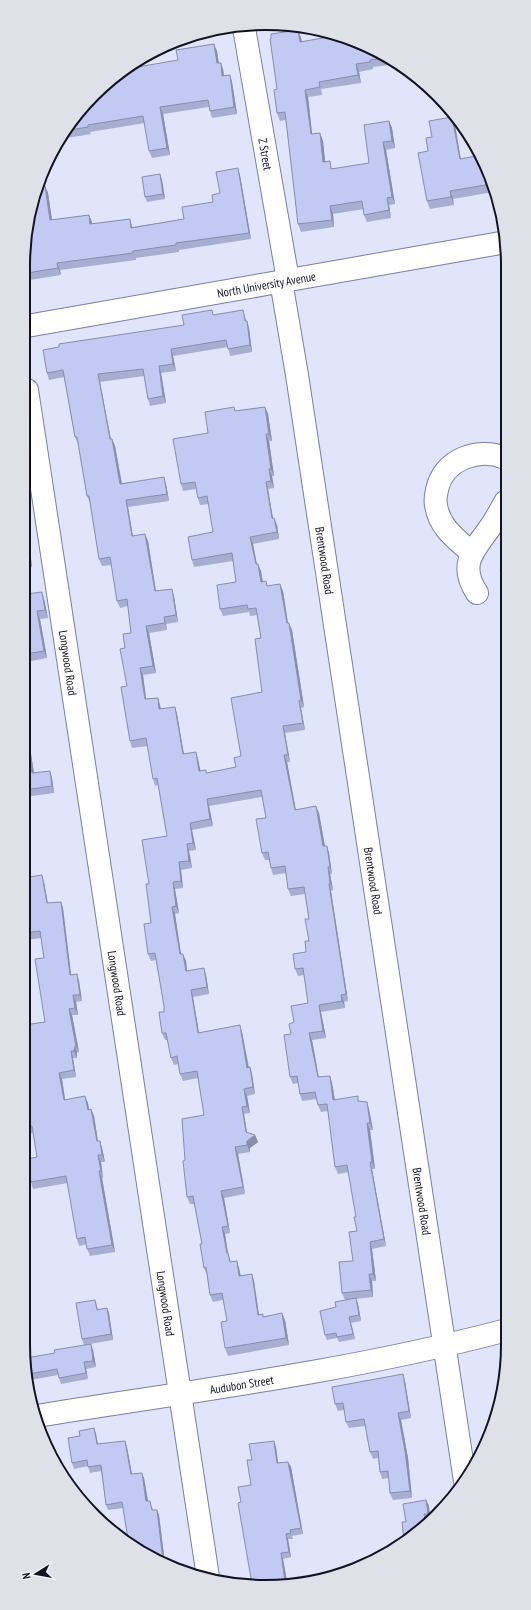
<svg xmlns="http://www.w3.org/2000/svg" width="531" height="1610" font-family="'PT Sans Narrow',sans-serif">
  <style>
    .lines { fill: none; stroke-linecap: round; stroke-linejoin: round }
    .minor-casing { stroke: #797fa0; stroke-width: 24 }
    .minor { stroke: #fff; stroke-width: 22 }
    .wall { fill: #a7aed2 }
    .shaded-wall { fill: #888dab }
    .building { fill: #c2caf4; stroke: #888dab }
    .labels { text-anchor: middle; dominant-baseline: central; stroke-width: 3; stroke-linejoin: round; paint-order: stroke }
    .street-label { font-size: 12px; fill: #111320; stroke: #f1f3fa }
    .rim { fill: none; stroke: #111320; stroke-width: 2 }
  </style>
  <rect width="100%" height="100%" fill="#e0e5fb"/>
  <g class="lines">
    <g class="minor-casing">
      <g id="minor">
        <path id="s1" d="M 244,28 L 288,280"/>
        <path id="s2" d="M 281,281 L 297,375 L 465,1481"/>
        <path id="s3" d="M 27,326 C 187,299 346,269 506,242"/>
        <path id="s4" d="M 27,390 L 208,1577"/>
        <path d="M 472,553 C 456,539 439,527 436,505 C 435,500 436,494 437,490 C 443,459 479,447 505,458"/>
        <path d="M 477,593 C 459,566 472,552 489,529 C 495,521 500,511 505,502"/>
        <path id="s5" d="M 37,1416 C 193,1391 351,1371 503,1331"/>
      </g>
    </g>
    <use href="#minor" class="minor"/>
  </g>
  <path class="wall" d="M 298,30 L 301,38 L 302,41 L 387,55 L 397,64 L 373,67 L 373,69 L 359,72 L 361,83 L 321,89 L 322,95 L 308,97 L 312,134 L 323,141 L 325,162 L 333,169 L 369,163 L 389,121 L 392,128 L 395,148 L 386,150 L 395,204 L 389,205 L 391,218 L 367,222 L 364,215 L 364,209 L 333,214 L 334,227 L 301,232 L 298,224 L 286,120 L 280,121 L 277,113 L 277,89 Z
    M 217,51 L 218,63 L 221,63 L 223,69 L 224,76 L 230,75 L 232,82 L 237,114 L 212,118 L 210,111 L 209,107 L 163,114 L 170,155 L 152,158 L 149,151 L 145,123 L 90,132 L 91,134 L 61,139 L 64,131 L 178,60 Z
    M 452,117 L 455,125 L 461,159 L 483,158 L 493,192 L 453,199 L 454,205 L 430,209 L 427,201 L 428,151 L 432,137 Z
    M 160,174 L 162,180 L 165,199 L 147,202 L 145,197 Z
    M 240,175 L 251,239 L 179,250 L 179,252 L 136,258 L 136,260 L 60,270 L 61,275 L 30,280 L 27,274 L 28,218 L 43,181 L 44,187 L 45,186 L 48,193 L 52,220 L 89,215 L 92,224 L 130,219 L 132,227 L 184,219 L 213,202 L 220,193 Z
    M 214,315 L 245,317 L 246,321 L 247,321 L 249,328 L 252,352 L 230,356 L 228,347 L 173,356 L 176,371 L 161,373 L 166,403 L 150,406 L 148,399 L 144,376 L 100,382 L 111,439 L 115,446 L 122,483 L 166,484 L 169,501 L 128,507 L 133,536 L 148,541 L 156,591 L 174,596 L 178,622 L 166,624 L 167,630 L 149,633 L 156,673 L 143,675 L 146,699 L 158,698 L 161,709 L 175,707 L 177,714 L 184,754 L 198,759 L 200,771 L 207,773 L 236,767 L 241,756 L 262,692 L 261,638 L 257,615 L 250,616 L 249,612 L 223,616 L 220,609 L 236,582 L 233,561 L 194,567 L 192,560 L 213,532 L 209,504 L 200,505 L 198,498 L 196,489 L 183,491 L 181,484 L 208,433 L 234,407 L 235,411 L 265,407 L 268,414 L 272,441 L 269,441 L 274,476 L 272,476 L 274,488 L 268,489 L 273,518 L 274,518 L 277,525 L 279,539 L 253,544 L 257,564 L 261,571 L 263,582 L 268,586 L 283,591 L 288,623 L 292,630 L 304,707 L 301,708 L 305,730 L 285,733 L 290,762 L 287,762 L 296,810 L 319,813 L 325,846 L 329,853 L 332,874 L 330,874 L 333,890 L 331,891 L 348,1001 L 344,1002 L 345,1008 L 321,1012 L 326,1038 L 312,1040 L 319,1077 L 330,1076 L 332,1083 L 335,1100 L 360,1102 L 369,1109 L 373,1130 L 370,1130 L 375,1169 L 372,1169 L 386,1246 L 372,1249 L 376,1281 L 372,1281 L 373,1297 L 356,1299 L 358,1304 L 361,1321 L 351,1323 L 355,1339 L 339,1342 L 337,1338 L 327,1340 L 325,1335 L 336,1307 L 345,1300 L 342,1293 L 353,1261 L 357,1231 L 356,1217 L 349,1172 L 338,1174 L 335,1167 L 328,1111 L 321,1112 L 318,1105 L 317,1099 L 302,1101 L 300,1094 L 298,1083 L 293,1084 L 290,1077 L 291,1034 L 294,1022 L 308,1003 L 304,975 L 298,976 L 295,969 L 306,952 L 309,941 L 309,919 L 305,894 L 291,896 L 288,889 L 286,873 L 273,875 L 271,868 L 270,860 L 265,860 L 262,853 L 266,818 L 262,797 L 209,806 L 213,826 L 192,830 L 196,850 L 189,851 L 192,868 L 181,870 L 183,888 L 175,889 L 179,913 L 175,914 L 181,954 L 186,961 L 187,971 L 206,975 L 209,994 L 193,997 L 199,1032 L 242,1032 L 249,1067 L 250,1067 L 252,1074 L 255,1094 L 247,1096 L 250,1113 L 244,1114 L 247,1132 L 255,1135 L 258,1142 L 250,1148 L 250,1152 L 238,1154 L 245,1194 L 224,1198 L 230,1233 L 225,1234 L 228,1253 L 231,1262 L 239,1268 L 241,1276 L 252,1274 L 254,1281 L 259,1315 L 263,1314 L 263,1317 L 285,1320 L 289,1345 L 228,1356 L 225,1348 L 227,1321 L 223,1300 L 213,1302 L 210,1295 L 207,1275 L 204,1268 L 202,1244 L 194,1204 L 190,1204 L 187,1197 L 185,1160 L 204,1115 L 198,1078 L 183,1081 L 180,1074 L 178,1064 L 174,1065 L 171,1058 L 168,1040 L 165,1040 L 162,1033 L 164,1006 L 156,960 L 151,961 L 148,954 L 151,923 L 149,884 L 167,836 L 158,785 L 155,786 L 153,779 L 148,746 L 132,748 L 130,741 L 125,648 L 131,633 L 128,606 L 120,608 L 117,601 L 112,565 L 102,566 L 99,559 L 90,503 L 87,496 L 78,444 L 75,437 L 64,377 L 49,380 L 47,373 L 184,325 Z
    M 26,536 L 29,542 L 32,567 L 26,568 Z
    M 505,560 L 505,580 L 502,579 L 500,571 Z
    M 26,588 L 27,594 L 44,599 L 48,618 L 40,619 L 47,658 L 26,662 Z
    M 26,725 L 27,728 L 34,773 L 52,778 L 54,793 L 25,797 Z
    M 25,817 L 30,851 L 26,851 L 30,877 L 44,882 L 48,903 L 61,902 L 63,908 L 71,975 L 79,981 L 82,1001 L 76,1002 L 78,1015 L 72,1015 L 79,1052 L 77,1053 L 77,1058 L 73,1058 L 76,1077 L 62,1079 L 65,1099 L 88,1103 L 89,1110 L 91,1109 L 94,1116 L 98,1141 L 100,1141 L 102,1148 L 105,1162 L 101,1162 L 103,1178 L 102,1178 L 115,1252 L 90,1256 L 87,1249 L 87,1244 L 79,1246 L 77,1239 L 68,1183 L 33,1189 L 31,1182 L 37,1157 L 33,1133 L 25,1134 L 24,1132 L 24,1025 L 45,1022 L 44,958 L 41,938 L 25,940 Z
    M 95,1300 L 98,1309 L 107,1308 L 109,1313 L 113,1340 L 84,1345 L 82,1339 Z
    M 93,1350 L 96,1367 L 86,1369 L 88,1379 L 61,1384 L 58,1375 L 30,1380 L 26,1358 Z
    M 405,1381 L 411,1418 L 401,1420 L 408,1458 L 412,1498 L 393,1500 L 390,1493 L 389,1478 L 382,1479 L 380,1472 L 378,1458 L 373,1459 L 370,1452 L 365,1426 L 349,1428 L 346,1422 L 344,1410 L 338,1411 L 335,1404 Z
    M 94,1428 L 96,1434 L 98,1444 L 127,1447 L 132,1474 L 144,1478 L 148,1501 L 152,1507 L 153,1510 L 157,1510 L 159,1515 L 165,1564 L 158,1562 L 123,1508 L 108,1510 L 106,1505 L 101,1471 L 90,1473 L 88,1466 L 74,1469 L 72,1463 L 80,1436 Z
    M 274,1441 L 276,1447 L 278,1463 L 288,1462 L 291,1467 L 303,1534 L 292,1536 L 293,1539 L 288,1539 L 291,1557 L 283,1559 L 287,1581 L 252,1584 L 241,1502 L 251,1485 L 252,1460 Z
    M 426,1500 L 429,1506 L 430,1518 L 429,1520 L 427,1520 L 427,1522 L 413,1537 L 406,1522 Z"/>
  <path class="shaded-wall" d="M 298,30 L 301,38 L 303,49 L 300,42 Z
    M 214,44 L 217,51 L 220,70 L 217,63 Z
    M 221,63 L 223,69 L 225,83 L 222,76 Z
    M 356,64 L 359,72 L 361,83 L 358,75 Z
    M 230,75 L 232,82 L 237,114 L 234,107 Z
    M 305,90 L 308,97 L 313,142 L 311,134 Z
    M 160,107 L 163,114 L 170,155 L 167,148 Z
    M 452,117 L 455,125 L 462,167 L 460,159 Z
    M 389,121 L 392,128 L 395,148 L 392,141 Z
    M 320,133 L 323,141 L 326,170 L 323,162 Z
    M 383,142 L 386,150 L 395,204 L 392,197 Z
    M 238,168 L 240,175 L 251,239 L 249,233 Z
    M 160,174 L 162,180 L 165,199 L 163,194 Z
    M 45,186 L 48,193 L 53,227 L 50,220 Z
    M 450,191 L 453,199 L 454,205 L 451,197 Z
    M 387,198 L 389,205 L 391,218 L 389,210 Z
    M 330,206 L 333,214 L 334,227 L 332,220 Z
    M 89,215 L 92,222 L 93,231 L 90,224 Z
    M 130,219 L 132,226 L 133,234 L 131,228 Z
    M 57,263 L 60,270 L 61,275 L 58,268 Z
    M 243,310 L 245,317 L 247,328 L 245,321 Z
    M 247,321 L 249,328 L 252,352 L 250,345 Z
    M 171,349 L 173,356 L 176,371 L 173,364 Z
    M 159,366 L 161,373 L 166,403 L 163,396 Z
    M 98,374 L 100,382 L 112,446 L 110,439 Z
    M 265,407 L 268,414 L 272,441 L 269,434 Z
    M 266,434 L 269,441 L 274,476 L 271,469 Z
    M 112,439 L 115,446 L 123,491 L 120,484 Z
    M 269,469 L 272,476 L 274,488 L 271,481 Z
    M 164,477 L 166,484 L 169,501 L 167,494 Z
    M 266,482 L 268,489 L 274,525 L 272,518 Z
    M 126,500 L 128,507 L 134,543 L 132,536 Z
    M 274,518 L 277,525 L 279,539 L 277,532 Z
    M 145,534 L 148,541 L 157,598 L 155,591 Z
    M 26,536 L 29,542 L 32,567 L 29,560 Z
    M 250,537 L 253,544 L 258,571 L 256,564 Z
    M 258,564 L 261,571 L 264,589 L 261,582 Z
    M 280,584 L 283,591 L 289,630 L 287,623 Z
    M 172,589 L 174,596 L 178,622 L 176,615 Z
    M 42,592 L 44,599 L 48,618 L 45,610 Z
    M 37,611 L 40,619 L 47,658 L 44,651 Z
    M 164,617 L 166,624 L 167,630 L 165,623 Z
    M 289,623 L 292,630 L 304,707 L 301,700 Z
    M 146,626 L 149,633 L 156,673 L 153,666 Z
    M 140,668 L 143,675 L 147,706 L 145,699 Z
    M 158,698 L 160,705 L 162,716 L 159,709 Z
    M 299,701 L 301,708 L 305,730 L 303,723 Z
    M 175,707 L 177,714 L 185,761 L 183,754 Z
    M 26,725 L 27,728 L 35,780 L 32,773 L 26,729 Z
    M 283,726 L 285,733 L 290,762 L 288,755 Z
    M 196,752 L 198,759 L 202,778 L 199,771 Z
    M 284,755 L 287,762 L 297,817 L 295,810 Z
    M 50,771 L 52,778 L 54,793 L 52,786 Z
    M 207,799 L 209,806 L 213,826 L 210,819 Z
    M 316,806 L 319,813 L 326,853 L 323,846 Z
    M 25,817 L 30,851 L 27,844 L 25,829 Z
    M 190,823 L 192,830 L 196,850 L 193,843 Z
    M 187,844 L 189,851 L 192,868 L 189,861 Z
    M 327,846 L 329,853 L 332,874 L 330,867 Z
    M 25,850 L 26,851 L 31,884 L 29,877 L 25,856 Z
    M 179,862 L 181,870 L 183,888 L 181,881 Z
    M 328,867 L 330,874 L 333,890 L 330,883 Z
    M 42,875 L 44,882 L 49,910 L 47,903 Z
    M 173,882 L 175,889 L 179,913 L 176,906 Z
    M 329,884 L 331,891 L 348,1001 L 346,994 Z
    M 61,902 L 63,908 L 72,982 L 70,975 Z
    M 172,907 L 175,914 L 182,961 L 180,954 Z
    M 183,954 L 186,961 L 188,978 L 186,971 Z
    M 204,968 L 206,975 L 209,994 L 207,987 Z
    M 77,974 L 79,981 L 82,1001 L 80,995 Z
    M 191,990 L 193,997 L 200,1040 L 198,1033 Z
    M 73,995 L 76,1002 L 78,1015 L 75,1008 Z
    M 341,995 L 344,1002 L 345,1008 L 342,1001 Z
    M 319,1005 L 321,1012 L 326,1038 L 323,1031 Z
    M 69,1009 L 72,1015 L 79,1052 L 76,1046 Z
    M 240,1025 L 242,1032 L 250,1075 L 247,1068 Z
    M 309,1033 L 312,1040 L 320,1085 L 318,1077 Z
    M 75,1046 L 77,1053 L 77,1058 L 74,1051 Z
    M 71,1051 L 73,1058 L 76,1077 L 74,1070 Z
    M 250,1067 L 252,1074 L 255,1094 L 253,1087 Z
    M 59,1073 L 62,1079 L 66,1106 L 64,1100 Z
    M 330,1076 L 332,1083 L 336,1107 L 333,1100 Z
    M 244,1089 L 247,1096 L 250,1113 L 247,1106 Z
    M 85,1096 L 88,1103 L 90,1117 L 88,1110 Z
    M 367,1102 L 369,1109 L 373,1130 L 370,1123 Z
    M 242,1107 L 244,1114 L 248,1139 L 246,1132 Z
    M 91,1109 L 94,1116 L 99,1148 L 97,1141 Z
    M 367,1123 L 370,1130 L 375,1169 L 372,1162 Z
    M 255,1135 L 258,1142 L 250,1148 L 250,1152 L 247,1145 L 247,1141 Z
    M 100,1141 L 102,1148 L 105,1162 L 102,1155 Z
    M 235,1147 L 238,1154 L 245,1194 L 243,1187 Z
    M 98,1155 L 101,1162 L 103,1178 L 101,1171 Z
    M 370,1162 L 372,1169 L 386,1246 L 384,1239 Z
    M 99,1171 L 102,1178 L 115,1252 L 112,1245 Z
    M 221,1191 L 224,1198 L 230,1233 L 228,1226 Z
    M 222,1227 L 225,1234 L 229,1260 L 227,1253 Z
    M 370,1242 L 372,1249 L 376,1281 L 373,1274 Z
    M 237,1261 L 239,1268 L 242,1283 L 239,1276 Z
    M 252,1274 L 254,1281 L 260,1322 L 258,1315 Z
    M 369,1274 L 372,1281 L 373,1297 L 371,1290 Z
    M 356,1298 L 358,1304 L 361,1321 L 359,1315 Z
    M 107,1308 L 109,1313 L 113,1340 L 111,1334 Z
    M 282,1313 L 285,1320 L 289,1345 L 286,1338 Z
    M 349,1317 L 351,1323 L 355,1339 L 353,1334 Z
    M 91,1344 L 93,1350 L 96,1367 L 93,1361 Z
    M 84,1362 L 86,1369 L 88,1379 L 86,1373 Z
    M 403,1374 L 405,1381 L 411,1418 L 409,1411 Z
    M 398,1413 L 401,1420 L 408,1458 L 412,1498 L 410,1491 Z
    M 94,1428 L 96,1434 L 99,1450 L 97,1444 Z
    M 125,1441 L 127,1447 L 133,1480 L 131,1474 Z
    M 274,1441 L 276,1447 L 279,1469 L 277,1463 Z
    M 288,1462 L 291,1467 L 303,1534 L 301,1528 Z
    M 142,1473 L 144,1478 L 149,1507 L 146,1501 Z
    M 426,1500 L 429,1506 L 430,1519 L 428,1514 Z
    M 157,1510 L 159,1515 L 165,1564 L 163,1560 Z
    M 286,1534 L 288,1539 L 291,1557 L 289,1552 Z
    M 281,1553 L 283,1559 L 287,1581 L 285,1582 Z"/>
  <path class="building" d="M 298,30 L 300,42 L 334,36 L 387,55 L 389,57 L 370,60 L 370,62 L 356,64 L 358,75 L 319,82 L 320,87 L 305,90 L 311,134 L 320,133 L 323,162 L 330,161 L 331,169 L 369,163 L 364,125 L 389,121 L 392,141 L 383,142 L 392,197 L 387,198 L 389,210 L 364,215 L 362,201 L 330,206 L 332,220 L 298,224 L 285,112 L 277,113 L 274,90 L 277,89 L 270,39 L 271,39 L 271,34 Z
    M 214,44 L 217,63 L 221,63 L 222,76 L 230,75 L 234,107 L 210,111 L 208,100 L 160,107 L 167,148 L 149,151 L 143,116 L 88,125 L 88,127 L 64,131 L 126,69 L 178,60 L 176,50 Z
    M 452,117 L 460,159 L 481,155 L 483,158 L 491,184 L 450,191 L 451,197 L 427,201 L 418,153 L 428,151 L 426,138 L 432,137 L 429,121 Z
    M 238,168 L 249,233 L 176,243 L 176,245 L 133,251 L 133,253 L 57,263 L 58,268 L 27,273 L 28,218 L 42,184 L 42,187 L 45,186 L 50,220 L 89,215 L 90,224 L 130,219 L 131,228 L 184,219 L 182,207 L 213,202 L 212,195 L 220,193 L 216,172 Z
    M 160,174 L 163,194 L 145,197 L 142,177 Z
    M 212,310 L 213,315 L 243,310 L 245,321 L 247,321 L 250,345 L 228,349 L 226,340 L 171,349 L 173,364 L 159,366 L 163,396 L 148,399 L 143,369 L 98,374 L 110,439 L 112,439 L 120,484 L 164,477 L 167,494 L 126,500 L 132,536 L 145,534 L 155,591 L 172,589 L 176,615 L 164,617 L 165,623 L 146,626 L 153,666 L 140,668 L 145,699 L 158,698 L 159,709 L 175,707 L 183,754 L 196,752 L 199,771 L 206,770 L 206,773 L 236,767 L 234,758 L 241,756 L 231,698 L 262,692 L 255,639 L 261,638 L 256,608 L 248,609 L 247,605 L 220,609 L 217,585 L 236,582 L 232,553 L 192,560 L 188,537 L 213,532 L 207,496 L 198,498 L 195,482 L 181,484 L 173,439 L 208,433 L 205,412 L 234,407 L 235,411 L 265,407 L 269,434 L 266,434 L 271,469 L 269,469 L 271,481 L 266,482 L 272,518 L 274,518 L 277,532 L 250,537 L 256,564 L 258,564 L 261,582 L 266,581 L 267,586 L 280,584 L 287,623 L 289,623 L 301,700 L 299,701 L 303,723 L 283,726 L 288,755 L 284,755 L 295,810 L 316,806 L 323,846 L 327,846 L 330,867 L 328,867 L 330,883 L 329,884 L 346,994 L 341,995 L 342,1001 L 319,1005 L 323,1031 L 309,1033 L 318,1077 L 330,1076 L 333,1100 L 358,1096 L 358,1101 L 367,1102 L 370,1123 L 367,1123 L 372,1162 L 370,1162 L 384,1239 L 370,1242 L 373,1274 L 369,1274 L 371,1290 L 342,1293 L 339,1262 L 353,1261 L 349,1232 L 357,1231 L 354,1217 L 356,1217 L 347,1165 L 335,1167 L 327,1104 L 318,1105 L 315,1092 L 300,1094 L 297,1076 L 290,1077 L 284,1035 L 291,1034 L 289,1024 L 294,1022 L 291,1006 L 308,1003 L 303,968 L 295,969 L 293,954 L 306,952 L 305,941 L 309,941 L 305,919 L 309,919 L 304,887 L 288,889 L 285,866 L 271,868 L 268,852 L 262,853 L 256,819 L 266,818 L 261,790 L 207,799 L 210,819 L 190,823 L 193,843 L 187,844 L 189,861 L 179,862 L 181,881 L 173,882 L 176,906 L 172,907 L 180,954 L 183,954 L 186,971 L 204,968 L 207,987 L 191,990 L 198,1033 L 240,1025 L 247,1068 L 250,1067 L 253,1087 L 244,1089 L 247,1106 L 242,1107 L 246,1132 L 255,1135 L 247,1141 L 247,1145 L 235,1147 L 243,1187 L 221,1191 L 228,1226 L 222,1227 L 227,1253 L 228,1253 L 230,1262 L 237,1261 L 239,1276 L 252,1274 L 258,1315 L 263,1314 L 263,1317 L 282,1313 L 286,1338 L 225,1348 L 221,1322 L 227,1321 L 222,1293 L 210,1295 L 206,1267 L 204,1268 L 200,1244 L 202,1244 L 193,1196 L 187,1197 L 183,1161 L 185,1160 L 182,1119 L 204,1115 L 197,1071 L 180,1074 L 177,1056 L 171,1058 L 166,1033 L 162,1033 L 159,1012 L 164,1012 L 164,1006 L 155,953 L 148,954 L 144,924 L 151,923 L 146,884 L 149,884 L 142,840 L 167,836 L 157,778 L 153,779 L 146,738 L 130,741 L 121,687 L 127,686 L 120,649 L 125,648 L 123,634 L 131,633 L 127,599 L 117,601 L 110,557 L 99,559 L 89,496 L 87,496 L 77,437 L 75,437 L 63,370 L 47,373 L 43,350 L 59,347 L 59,344 L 184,325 L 182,315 Z
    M 26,539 L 29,560 L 26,560 Z
    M 505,560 L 505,574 L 500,571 Z
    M 42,592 L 45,610 L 37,611 L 44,651 L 26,654 L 26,594 Z
    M 26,729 L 32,773 L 50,771 L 52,786 L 25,790 Z
    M 25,829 L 27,844 L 25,844 Z
    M 25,856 L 29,877 L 42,875 L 47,903 L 61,902 L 70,975 L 77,974 L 80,995 L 73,995 L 75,1008 L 69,1009 L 76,1046 L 75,1046 L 74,1051 L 71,1051 L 74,1070 L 59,1073 L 64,1100 L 85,1096 L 88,1110 L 91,1109 L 97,1141 L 100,1141 L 102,1155 L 98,1155 L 101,1171 L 99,1171 L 112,1245 L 87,1249 L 85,1237 L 77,1239 L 66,1176 L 31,1182 L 27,1159 L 37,1157 L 32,1126 L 24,1127 L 24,1025 L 45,1022 L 35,959 L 44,958 L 40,931 L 25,933 Z
    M 356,1298 L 359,1315 L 349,1317 L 353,1334 L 337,1337 L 336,1333 L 325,1335 L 320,1311 L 336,1307 L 335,1302 Z
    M 95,1300 L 97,1310 L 107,1308 L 111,1334 L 82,1339 L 76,1303 Z
    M 91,1344 L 93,1361 L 84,1362 L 86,1373 L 59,1378 L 57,1369 L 29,1374 L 26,1358 L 55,1353 L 54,1350 Z
    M 403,1374 L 409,1411 L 398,1413 L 405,1451 L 410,1491 L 390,1493 L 388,1471 L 380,1472 L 378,1451 L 370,1452 L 364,1419 L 346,1422 L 343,1403 L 335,1404 L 332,1387 Z
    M 94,1428 L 97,1444 L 125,1441 L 131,1474 L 142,1473 L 146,1501 L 150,1501 L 152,1510 L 157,1510 L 163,1560 L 159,1561 L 159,1562 L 158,1562 L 128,1539 L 122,1502 L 106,1505 L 101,1465 L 88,1467 L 87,1460 L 72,1463 L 68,1438 L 80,1436 L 79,1431 Z
    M 274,1441 L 277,1463 L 288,1462 L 301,1528 L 290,1530 L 291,1533 L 286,1534 L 289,1552 L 281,1553 L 285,1582 L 252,1584 L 238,1503 L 241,1502 L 238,1487 L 251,1485 L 247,1460 L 252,1460 L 249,1444 Z
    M 426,1500 L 428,1514 L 424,1514 L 426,1523 L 413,1537 L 404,1541 L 402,1522 L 406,1522 L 403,1504 Z"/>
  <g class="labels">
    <g class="street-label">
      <text stroke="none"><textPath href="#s1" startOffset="128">Z Street</textPath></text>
      <text stroke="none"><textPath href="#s3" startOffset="243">North University Avenue</textPath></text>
      <text stroke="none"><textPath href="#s2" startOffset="283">Brentwood Road</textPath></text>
      <text stroke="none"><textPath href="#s4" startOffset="276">Longwood Road</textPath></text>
      <text stroke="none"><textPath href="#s2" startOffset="607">Brentwood Road</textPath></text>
      <text stroke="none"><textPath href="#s4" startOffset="600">Longwood Road</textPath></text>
      <text stroke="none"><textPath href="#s2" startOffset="931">Brentwood Road</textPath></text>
      <text stroke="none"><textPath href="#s4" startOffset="924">Longwood Road</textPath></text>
      <text stroke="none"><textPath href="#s5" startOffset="207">Audubon Street</textPath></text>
    </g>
  </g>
  <path d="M0 0H531V1610H0ZM265 30H266A235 235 0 0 1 501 265V1345A235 235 0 0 1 266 1580H265A235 235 0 0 1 30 1345V265A235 235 0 0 1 265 30Z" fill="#dfe1e9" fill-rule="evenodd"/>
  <path class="rim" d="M265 30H266A235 235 0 0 1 501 265V1345A235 235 0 0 1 266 1580H265A235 235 0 0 1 30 1345V265A235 235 0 0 1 265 30Z"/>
  <g transform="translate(36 1574) rotate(259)" stroke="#f1f3fa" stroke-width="3" paint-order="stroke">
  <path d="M0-3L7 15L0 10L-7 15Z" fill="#111320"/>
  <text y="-6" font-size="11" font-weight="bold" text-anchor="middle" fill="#111320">N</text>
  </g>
</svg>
